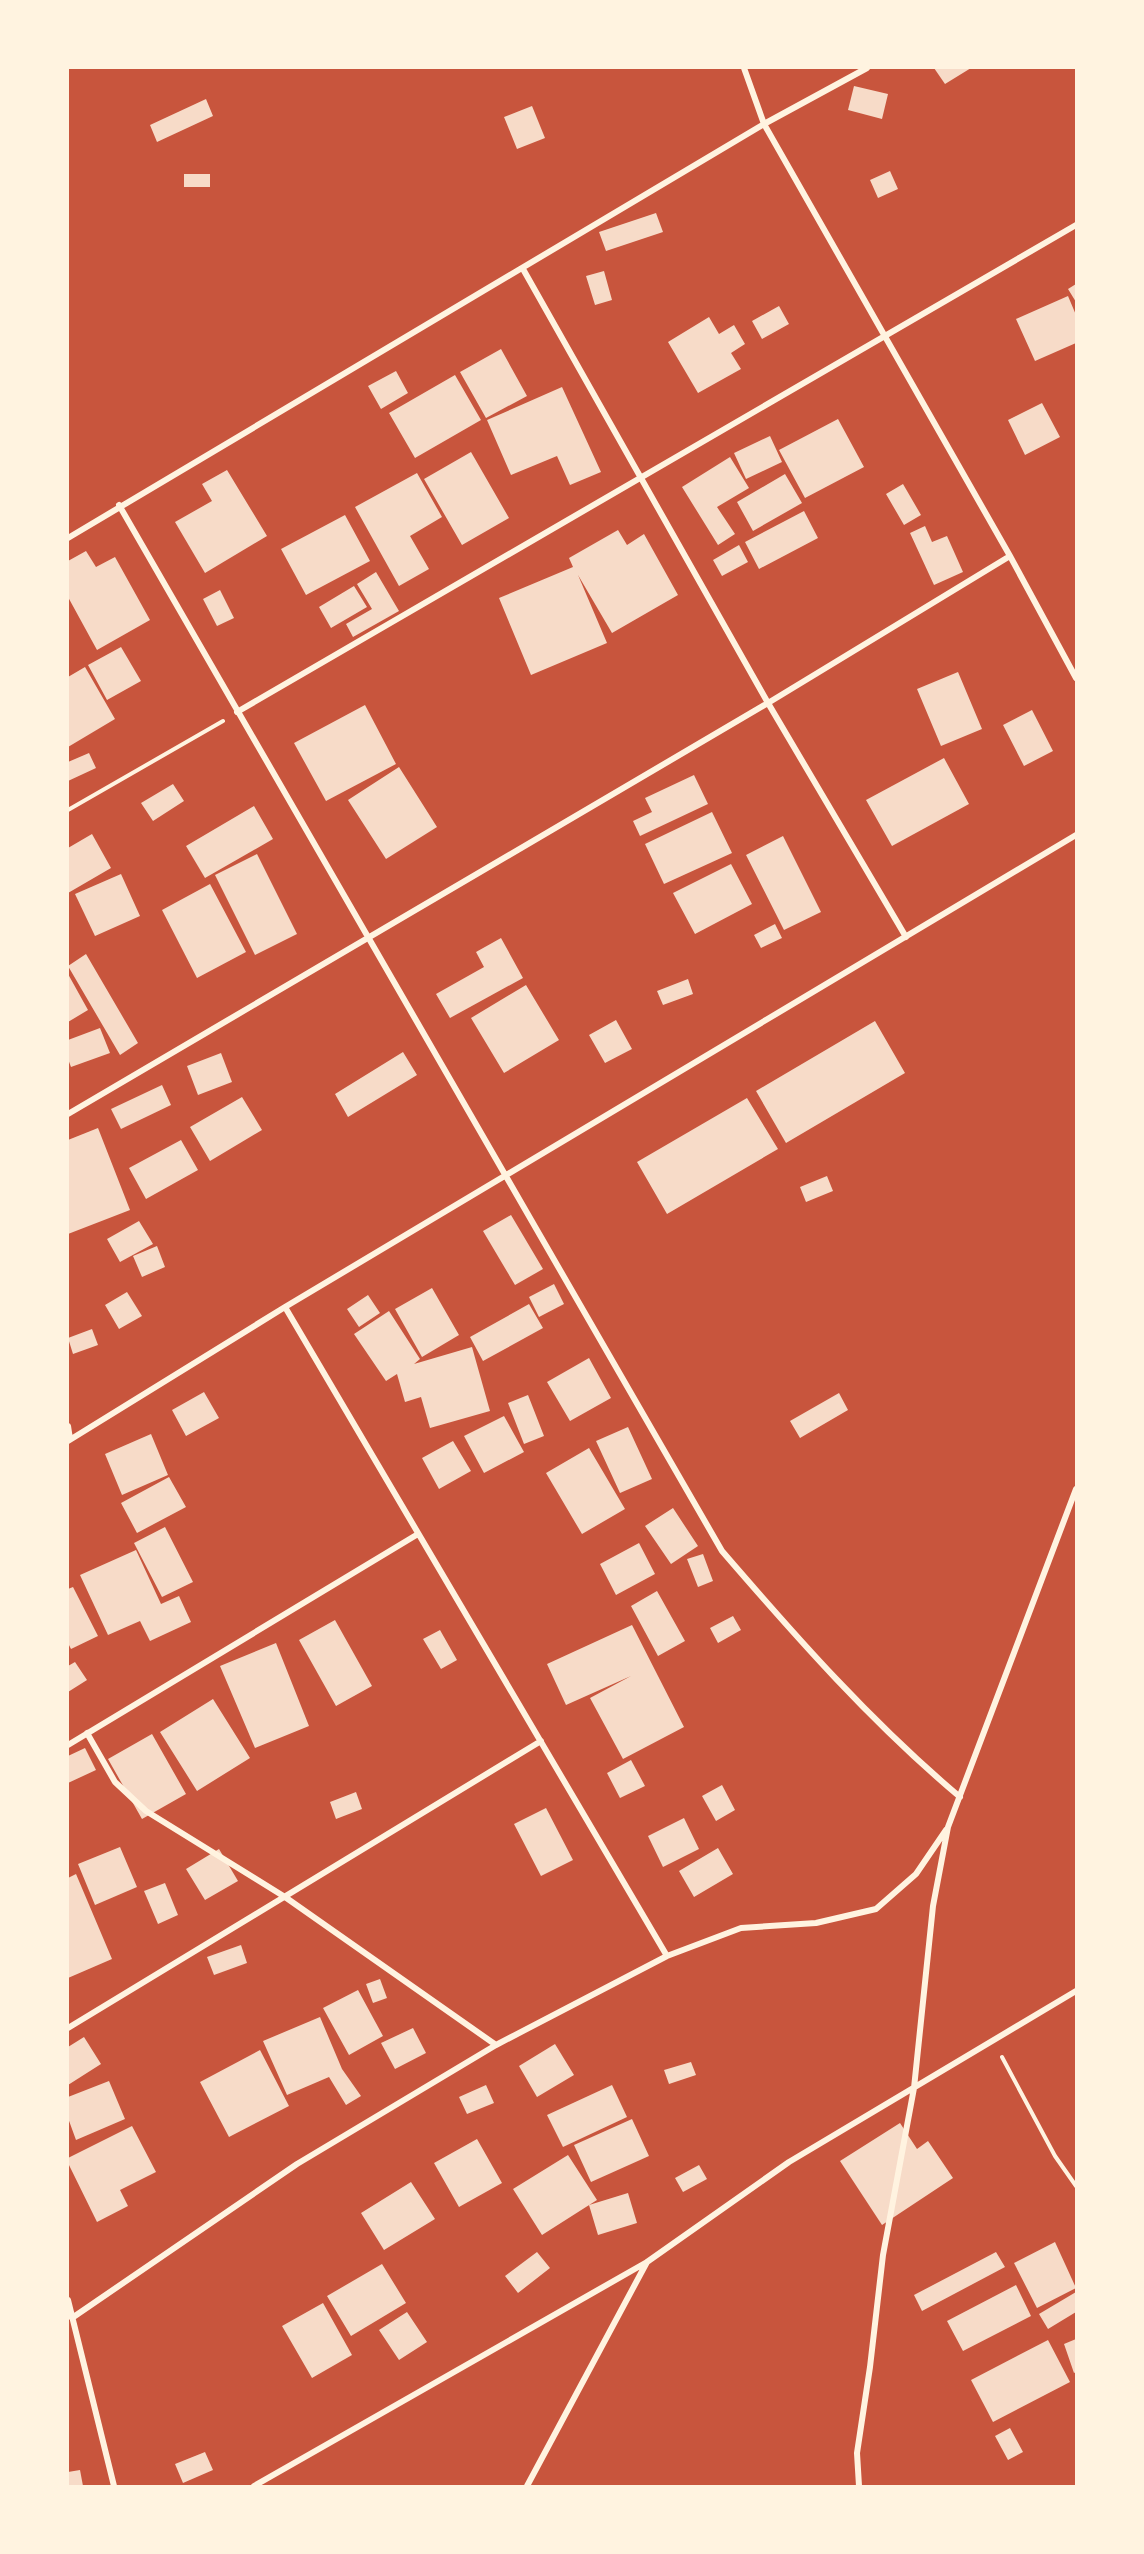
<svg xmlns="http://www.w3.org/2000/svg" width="1144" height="2554" font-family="'Space Grotesk',sans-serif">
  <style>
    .building { fill: #f7dbc8 }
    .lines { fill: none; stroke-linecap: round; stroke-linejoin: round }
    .path { stroke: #fff3e0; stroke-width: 4 }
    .minor { stroke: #fff3e0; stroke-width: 6 }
  </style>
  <rect width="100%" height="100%" fill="#c8553d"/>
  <path class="building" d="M 934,68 L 971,68 L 945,84 Z
    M 854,86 L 888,94 L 882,119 L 848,110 Z
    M 206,99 L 213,116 L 157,142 L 150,125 Z
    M 532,106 L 545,138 L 517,149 L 504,117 Z
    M 890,171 L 898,189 L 878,198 L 870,180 Z
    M 184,174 L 210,174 L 210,187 L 184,187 Z
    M 656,213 L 663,232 L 606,251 L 599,232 Z
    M 604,271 L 612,300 L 595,305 L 586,276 Z
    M 1076,284 L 1076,302 L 1068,289 Z
    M 1068,296 L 1076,315 L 1076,343 L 1035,361 L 1016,319 Z
    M 779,306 L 789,324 L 762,339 L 752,321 Z
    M 709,317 L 719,334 L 734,325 L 745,344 L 731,353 L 741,369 L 698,393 L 668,342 Z
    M 501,349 L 527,396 L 486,418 L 460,372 Z
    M 396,371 L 408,393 L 381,409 L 368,386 Z
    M 455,375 L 481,420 L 415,458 L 389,413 Z
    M 562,387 L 601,472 L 570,485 L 557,456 L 511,475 L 487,420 Z
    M 1042,403 L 1060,437 L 1025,455 L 1008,420 Z
    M 838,419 L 864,467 L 805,498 L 779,450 Z
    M 770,436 L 782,462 L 746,479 L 734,453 Z
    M 471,452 L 509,518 L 462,545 L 424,479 Z
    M 730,457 L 749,488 L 717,507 L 735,534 L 718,545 L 682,487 Z
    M 227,470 L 267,536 L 205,573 L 175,522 L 212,501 L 202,484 Z
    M 417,473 L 442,517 L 410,536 L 429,569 L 399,586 L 355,507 Z
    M 785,474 L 802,503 L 753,531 L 737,502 Z
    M 903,484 L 921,515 L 904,525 L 886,494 Z
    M 804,511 L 818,538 L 759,569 L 745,542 Z
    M 345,515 L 370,561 L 306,595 L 281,549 Z
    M 925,526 L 932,542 L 947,536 L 963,572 L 934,585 L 910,533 Z
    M 618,530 L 627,545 L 644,534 L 678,595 L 612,633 L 578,575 L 607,643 L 531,675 L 499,598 L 573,567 L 569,558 Z
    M 739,545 L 748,562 L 722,576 L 713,560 Z
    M 86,551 L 96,567 L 115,557 L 150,620 L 97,650 L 68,597 L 68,561 Z
    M 376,572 L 399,611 L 353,637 L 346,624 L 372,609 L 357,584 Z
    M 354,586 L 367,607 L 331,628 L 319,607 Z
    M 220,590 L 234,618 L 217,626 L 203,599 Z
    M 121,647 L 141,681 L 107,700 L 88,665 Z
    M 85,667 L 115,719 L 68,747 L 68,677 Z
    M 958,672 L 982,729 L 941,746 L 917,689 Z
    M 365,705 L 396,764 L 326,801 L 294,743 Z
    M 1032,710 L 1053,751 L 1024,766 L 1003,725 Z
    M 89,753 L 96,768 L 68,781 L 68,762 Z
    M 944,758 L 969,804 L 892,846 L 866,800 Z
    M 399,767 L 437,827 L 386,859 L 348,800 Z
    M 694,775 L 708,804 L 640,836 L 633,821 L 652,812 L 645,798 Z
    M 173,784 L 184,801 L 153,821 L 141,803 Z
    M 254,806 L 273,839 L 205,878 L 186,846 Z
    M 712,812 L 732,853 L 664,884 L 645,844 Z
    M 92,834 L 111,868 L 68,893 L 68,848 Z
    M 783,836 L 821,912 L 784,930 L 746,855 Z
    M 257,854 L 297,934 L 255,955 L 215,875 Z
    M 731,864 L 752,904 L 695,934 L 673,893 Z
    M 121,874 L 140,916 L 95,936 L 75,894 Z
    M 210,884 L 246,952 L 197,978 L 162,910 Z
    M 775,924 L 782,938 L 761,948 L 754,935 Z
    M 501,938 L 523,978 L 450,1018 L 436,994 L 484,967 L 476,952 Z
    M 86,954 L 138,1043 L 120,1055 L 68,966 Z
    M 68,974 L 88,1010 L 68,1022 Z
    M 688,979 L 693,994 L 663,1005 L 657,991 Z
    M 526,985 L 559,1040 L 504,1073 L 471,1018 Z
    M 616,1020 L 632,1049 L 605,1063 L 589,1035 Z
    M 875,1021 L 905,1073 L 786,1143 L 756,1091 Z
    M 100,1028 L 110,1053 L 71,1067 L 68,1059 L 68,1040 Z
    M 403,1052 L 417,1075 L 348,1117 L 335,1094 Z
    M 221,1053 L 232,1082 L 198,1095 L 187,1066 Z
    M 162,1085 L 171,1105 L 121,1129 L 111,1109 Z
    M 242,1097 L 262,1130 L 210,1161 L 190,1127 Z
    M 747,1098 L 778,1149 L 667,1214 L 637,1162 Z
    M 98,1128 L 130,1210 L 68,1234 L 68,1140 Z
    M 181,1140 L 198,1170 L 146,1199 L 129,1168 Z
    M 827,1176 L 833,1191 L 806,1202 L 800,1187 Z
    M 511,1215 L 543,1269 L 515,1285 L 483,1231 Z
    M 139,1221 L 153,1244 L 120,1262 L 107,1239 Z
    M 157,1246 L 165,1267 L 142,1277 L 133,1256 Z
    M 554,1284 L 564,1304 L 539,1317 L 529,1297 Z
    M 432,1288 L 459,1335 L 422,1357 L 395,1309 Z
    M 127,1292 L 142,1316 L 119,1329 L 105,1305 Z
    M 368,1295 L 380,1313 L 359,1327 L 347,1309 Z
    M 529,1304 L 543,1328 L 483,1361 L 470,1337 Z
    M 389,1311 L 420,1359 L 414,1364 L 472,1347 L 490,1411 L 430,1428 L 421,1397 L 405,1402 L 397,1374 L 386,1381 L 354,1334 Z
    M 92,1329 L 98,1345 L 73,1354 L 68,1338 Z
    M 589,1358 L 611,1398 L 570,1421 L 547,1382 Z
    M 204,1392 L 219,1418 L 186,1436 L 172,1410 Z
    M 839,1393 L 848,1410 L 800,1438 L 790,1421 Z
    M 528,1395 L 544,1436 L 524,1444 L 508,1403 Z
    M 504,1416 L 524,1452 L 484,1473 L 464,1436 Z
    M 628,1427 L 652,1479 L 620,1493 L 596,1441 Z
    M 151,1434 L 168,1475 L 122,1495 L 105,1454 Z
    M 453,1441 L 471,1471 L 439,1489 L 422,1458 Z
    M 589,1448 L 625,1509 L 582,1534 L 546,1473 Z
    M 169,1477 L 186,1507 L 137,1533 L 121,1503 Z
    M 673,1508 L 698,1546 L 671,1564 L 645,1526 Z
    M 165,1527 L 193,1582 L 162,1597 L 134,1543 Z
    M 639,1543 L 655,1574 L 616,1595 L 600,1564 Z
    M 136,1550 L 161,1604 L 179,1596 L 191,1622 L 150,1641 L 140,1621 L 108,1635 L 80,1575 Z
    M 703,1554 L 713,1581 L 698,1587 L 687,1559 Z
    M 73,1587 L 98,1636 L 71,1649 L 68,1643 L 68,1589 Z
    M 657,1591 L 685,1641 L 658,1656 L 631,1606 Z
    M 733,1616 L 741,1630 L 718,1643 L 710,1628 Z
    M 335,1620 L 372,1686 L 336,1706 L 299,1640 Z
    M 632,1625 L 684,1727 L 623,1759 L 590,1698 L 631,1676 L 566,1705 L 547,1664 Z
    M 440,1630 L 457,1660 L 441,1669 L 423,1639 Z
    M 276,1643 L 309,1726 L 255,1748 L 220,1666 Z
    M 75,1662 L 87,1680 L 68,1692 L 68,1666 Z
    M 213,1699 L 250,1758 L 197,1791 L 160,1732 Z
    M 152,1734 L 186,1794 L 142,1819 L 108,1759 Z
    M 85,1748 L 96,1770 L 68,1783 L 68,1756 Z
    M 631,1760 L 645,1786 L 620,1798 L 607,1773 Z
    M 722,1785 L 735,1810 L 716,1821 L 702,1796 Z
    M 356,1792 L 362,1809 L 336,1819 L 330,1802 Z
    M 546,1808 L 573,1860 L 541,1876 L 514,1824 Z
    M 684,1818 L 699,1849 L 663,1867 L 648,1836 Z
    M 120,1847 L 137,1887 L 95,1905 L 78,1864 Z
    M 718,1848 L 733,1874 L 694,1897 L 679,1871 Z
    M 219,1849 L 238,1881 L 205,1900 L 186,1869 Z
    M 76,1874 L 112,1959 L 68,1978 L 68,1878 Z
    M 165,1883 L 178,1915 L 158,1924 L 144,1891 Z
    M 241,1945 L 247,1963 L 214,1975 L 207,1957 Z
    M 380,1979 L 387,1998 L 373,2003 L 366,1984 Z
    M 358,1990 L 383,2036 L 349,2055 L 323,2008 Z
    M 320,2017 L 342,2069 L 361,2096 L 346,2105 L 329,2077 L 287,2095 L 263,2041 Z
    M 413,2028 L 426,2053 L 395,2069 L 381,2043 Z
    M 84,2037 L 101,2064 L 68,2085 L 68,2047 Z
    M 555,2044 L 574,2075 L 537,2097 L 519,2066 Z
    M 260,2050 L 289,2106 L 229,2137 L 200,2082 Z
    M 691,2062 L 696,2075 L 669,2084 L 664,2070 Z
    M 109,2081 L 125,2119 L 76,2140 L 68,2118 L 68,2097 Z
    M 486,2085 L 494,2103 L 467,2114 L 459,2097 Z
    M 612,2085 L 627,2117 L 563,2147 L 547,2115 Z
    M 632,2119 L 649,2156 L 591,2182 L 574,2145 Z
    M 900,2123 L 917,2149 L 928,2141 L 953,2178 L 882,2225 L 840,2161 Z
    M 132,2126 L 156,2172 L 120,2190 L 128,2206 L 97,2222 L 68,2163 L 68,2158 Z
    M 477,2139 L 502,2183 L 459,2207 L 434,2163 Z
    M 568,2155 L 597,2200 L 542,2235 L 513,2189 Z
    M 699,2165 L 707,2179 L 683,2192 L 675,2178 Z
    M 411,2182 L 435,2219 L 384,2250 L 361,2213 Z
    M 628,2193 L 637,2223 L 598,2235 L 589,2205 Z
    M 1055,2242 L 1076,2288 L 1037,2308 L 1014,2263 Z
    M 537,2252 L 550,2268 L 518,2293 L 505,2276 Z
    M 996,2252 L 1005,2267 L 922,2311 L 914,2295 Z
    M 382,2264 L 406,2303 L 351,2336 L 327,2296 Z
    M 1016,2285 L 1031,2316 L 963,2351 L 947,2321 Z
    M 1076,2292 L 1076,2312 L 1048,2329 L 1039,2314 Z
    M 323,2303 L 352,2355 L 312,2378 L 282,2326 Z
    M 407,2312 L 427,2342 L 399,2360 L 379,2330 Z
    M 1076,2339 L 1076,2372 L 1074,2373 L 1064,2344 Z
    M 1048,2340 L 1070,2382 L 993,2422 L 971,2380 Z
    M 1010,2428 L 1023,2452 L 1008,2460 L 995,2436 Z
    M 205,2452 L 213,2470 L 183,2483 L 175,2464 Z
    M 80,2470 L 83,2486 L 68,2486 L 68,2472 Z"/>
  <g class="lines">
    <path class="path" d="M 68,810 L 223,721
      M 1002,2057 L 1055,2156 L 1076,2186"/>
    <path class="minor" d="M 744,68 L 764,124 L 1010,556 L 1076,678
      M 523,269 L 768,703 L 906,937
      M 119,505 L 722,1551 C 797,1638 872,1723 960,1797
      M 68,538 L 764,124 L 867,68
      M 237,712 L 1076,225
      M 68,1114 L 768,703 L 1010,556
      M 285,1307 L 667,1956
      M 68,1426 L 70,1439
      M 68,1441 L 285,1307 L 1076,835
      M 87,1733 L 115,1782 L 146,1811 L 285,1897 L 496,2045
      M 68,1745 L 418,1534
      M 68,2028 L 541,1741
      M 68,2300 L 114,2486
      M 72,2318 L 297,2164 L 496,2045 L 667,1956 L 741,1928 L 816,1923 L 876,1909 L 916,1874 L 946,1830
      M 254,2486 L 647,2262 L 789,2162 L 1076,1991
      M 527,2486 L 647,2262
      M 859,2486 L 857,2453 L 870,2367 L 883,2255 L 914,2088 L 933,1906 L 948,1827 L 1076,1489"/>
  </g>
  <rect width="1144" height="2554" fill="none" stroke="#fff3e0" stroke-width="138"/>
</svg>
